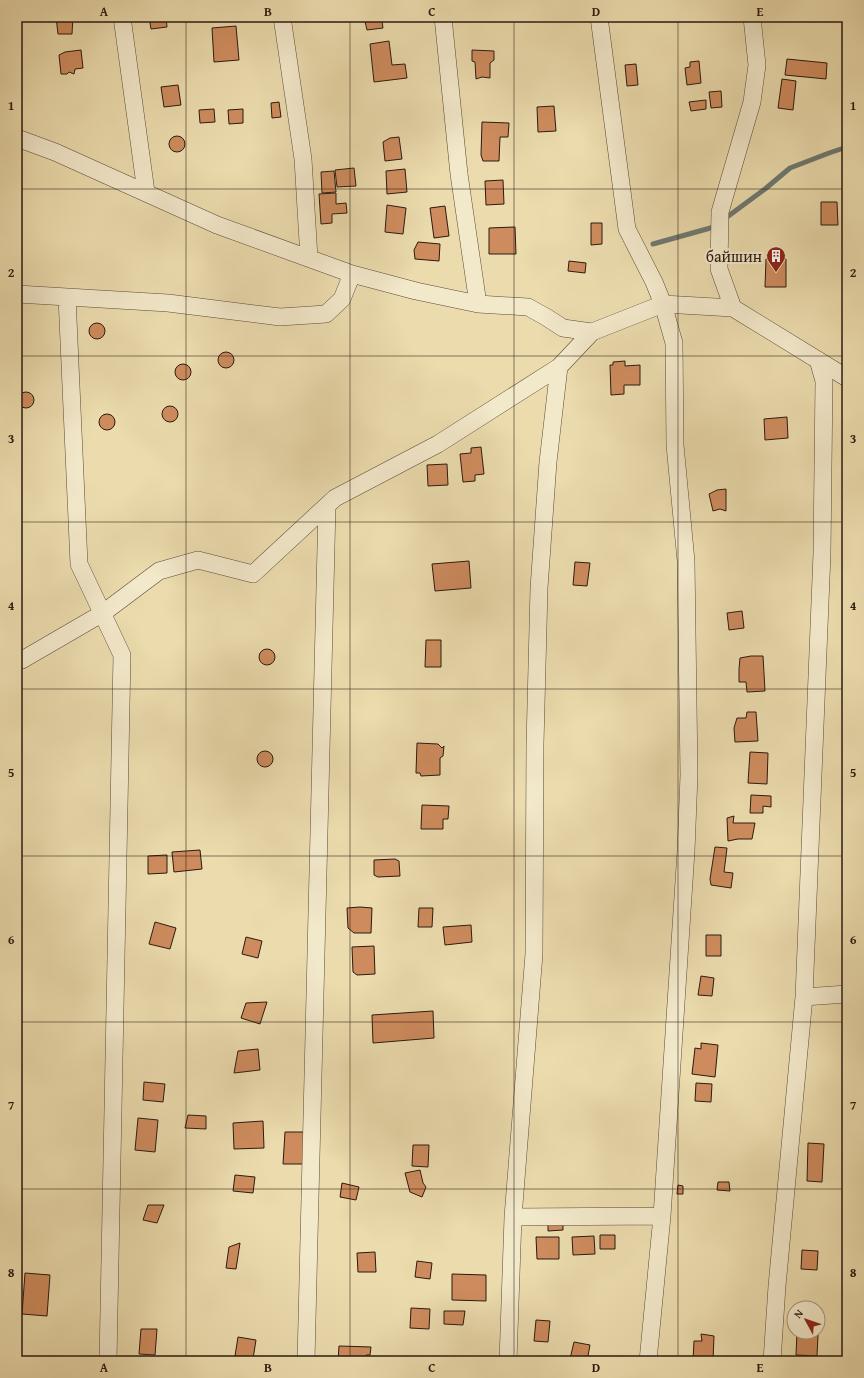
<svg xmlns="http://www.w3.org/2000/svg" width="864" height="1378" font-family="'Gentium Book Plus',serif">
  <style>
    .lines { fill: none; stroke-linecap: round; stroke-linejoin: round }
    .stream { stroke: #6e7971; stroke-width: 5 }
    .building { fill: #ce8c5e; stroke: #2b1a10 }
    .minor-casing { stroke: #5b4a37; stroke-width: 18 }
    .minor { stroke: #f2e8ca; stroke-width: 17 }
    .grid { fill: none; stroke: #2b1a10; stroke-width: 1; stroke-opacity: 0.55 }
    .labels { text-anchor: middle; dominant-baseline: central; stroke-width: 4; stroke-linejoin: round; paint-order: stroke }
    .poi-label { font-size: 16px; fill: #2b1a10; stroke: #f2e8ca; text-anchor: end }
    .neatline { fill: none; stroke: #2b1a10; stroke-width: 1.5 }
    .grid-label { font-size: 13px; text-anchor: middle; font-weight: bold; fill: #2b1a10 }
  </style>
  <rect width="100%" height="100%" fill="#ebdbad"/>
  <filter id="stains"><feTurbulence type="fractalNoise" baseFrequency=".005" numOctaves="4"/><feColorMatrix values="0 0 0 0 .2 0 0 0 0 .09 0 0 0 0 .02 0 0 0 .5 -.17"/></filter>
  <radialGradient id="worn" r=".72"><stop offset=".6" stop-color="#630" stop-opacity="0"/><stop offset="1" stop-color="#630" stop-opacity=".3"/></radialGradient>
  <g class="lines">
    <path class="stream" d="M 723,220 L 765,189 L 790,168 L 829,153 L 847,147
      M 653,244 L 714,227 L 717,224"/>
  </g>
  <path class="building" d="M 56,17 L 79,17 L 73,17 L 72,34 L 58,34 Z
    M 149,17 L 166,17 L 167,27 L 151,29 Z
    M 209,17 L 230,17 L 230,18 L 209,20 Z
    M 364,17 L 393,17 L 393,19 L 382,21 L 383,28 L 367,30 Z
    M 236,26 L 239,60 L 214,62 L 212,28 Z
    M 389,41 L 392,65 L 405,64 L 407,78 L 374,82 L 370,44 Z
    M 81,50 L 83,68 L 75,69 L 74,74 L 69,72 L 67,74 L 61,74 L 59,55 L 65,52 Z
    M 472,50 L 494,51 L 494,60 L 490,63 L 490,78 L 482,77 L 476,79 L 475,62 L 472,61 Z
    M 787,59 L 827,63 L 826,79 L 785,75 Z
    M 699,61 L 701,83 L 687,85 L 685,68 L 690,67 L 690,62 Z
    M 636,64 L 638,85 L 627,86 L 625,65 Z
    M 782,79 L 796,81 L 793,110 L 778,108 Z
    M 178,85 L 181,105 L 164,107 L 161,87 Z
    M 721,91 L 722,107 L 711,108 L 709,92 Z
    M 706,100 L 706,109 L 691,111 L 689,102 Z
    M 279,102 L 281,117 L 272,118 L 271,103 Z
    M 554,106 L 556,131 L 538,132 L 537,107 Z
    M 214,109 L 215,122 L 200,123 L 199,110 Z
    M 243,109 L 243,123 L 229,124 L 228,110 Z
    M 482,122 L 509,123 L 508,137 L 500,137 L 499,161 L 483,161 L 481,155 Z
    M169 144a8 8 0 1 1 16 0a8 8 0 1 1-16 0Z
    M 399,137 L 402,159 L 385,161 L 383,142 L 390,138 Z
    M 354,168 L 356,186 L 337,187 L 335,170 Z
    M 405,169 L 407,192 L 387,194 L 386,171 Z
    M 334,171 L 336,192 L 322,193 L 321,172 Z
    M 503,180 L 504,204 L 486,205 L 485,181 Z
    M 336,193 L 336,204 L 346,203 L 347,213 L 332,214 L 332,223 L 321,224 L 319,194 Z
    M 821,202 L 837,202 L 838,225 L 821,225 Z
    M 387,205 L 406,208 L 403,234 L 385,232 Z
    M 445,206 L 449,236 L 434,238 L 430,208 Z
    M 591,223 L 602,223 L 602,244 L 591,245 Z
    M 515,227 L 516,254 L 489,254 L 489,228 Z
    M 418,242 L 440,244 L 439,261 L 415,259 L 414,250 Z
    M 766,259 L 786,259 L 786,287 L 765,287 Z
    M 569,261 L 586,263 L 585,273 L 568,271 Z
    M89 331a8 8 0 1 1 16 0a8 8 0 1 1-16 0Z
    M218 360a8 8 0 1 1 16 0a8 8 0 1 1-16 0Z
    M 625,361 L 625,366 L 640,365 L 640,385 L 624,385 L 624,394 L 611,395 L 610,365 L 613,365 L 613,362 Z
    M175 372a8 8 0 1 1 16 0a8 8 0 1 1-16 0Z
    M18 400a8 8 0 1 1 16 0a8 8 0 1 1-16 0Z
    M162 414a8 8 0 1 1 16 0a8 8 0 1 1-16 0Z
    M99 422a8 8 0 1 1 16 0a8 8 0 1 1-16 0Z
    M 787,417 L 788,438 L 765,440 L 764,419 Z
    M 481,447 L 484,474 L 475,475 L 475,481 L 463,482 L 460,454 L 471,453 L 471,448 Z
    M 447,464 L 448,485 L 428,486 L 427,465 Z
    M 726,489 L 726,511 L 720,509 L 713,511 L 709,494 L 717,490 Z
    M 469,561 L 471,588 L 435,591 L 432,564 Z
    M 575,562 L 590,563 L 587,586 L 573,585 Z
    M 742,611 L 744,628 L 729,630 L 727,613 Z
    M 426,640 L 441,640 L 441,667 L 425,667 Z
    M259 657a8 8 0 1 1 16 0a8 8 0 1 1-16 0Z
    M 751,656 L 763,656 L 765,691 L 747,692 L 746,682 L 739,682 L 739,669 L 740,658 Z
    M 747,712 L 756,712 L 758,741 L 735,742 L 734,728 L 737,718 L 746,718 Z
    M 417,743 L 438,744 L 442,748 L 444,746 L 443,756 L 440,758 L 440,775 L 421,776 L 420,773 L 416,773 Z
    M257 759a8 8 0 1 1 16 0a8 8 0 1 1-16 0Z
    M 750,752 L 768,753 L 767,784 L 748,783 Z
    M 751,795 L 771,796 L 771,807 L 763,806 L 763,813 L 750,813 Z
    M 422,805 L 449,806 L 448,819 L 443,819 L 443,829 L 421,829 Z
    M 734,816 L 733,823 L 755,823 L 752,839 L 738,839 L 728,841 L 727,818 Z
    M 715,847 L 727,848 L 724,872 L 733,873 L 731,888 L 711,885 L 710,879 Z
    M 200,850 L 202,869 L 174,872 L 172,852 Z
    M 167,855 L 167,873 L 148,874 L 148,856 Z
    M 395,859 L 399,861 L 400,876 L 378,877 L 374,875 L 374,860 Z
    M 360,907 L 372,908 L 371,933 L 354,933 L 348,928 L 347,908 Z
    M 419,908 L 433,908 L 432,927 L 418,927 Z
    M 155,922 L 176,928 L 170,949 L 149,944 Z
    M 471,925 L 472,942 L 445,945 L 443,927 Z
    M 706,935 L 721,935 L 721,956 L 706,956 Z
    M 246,937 L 262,941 L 258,958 L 242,954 Z
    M 374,946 L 375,974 L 357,975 L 353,972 L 352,947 Z
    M 701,976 L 714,978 L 712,996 L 698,995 Z
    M 267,1002 L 260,1024 L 241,1018 L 246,1003 Z
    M 433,1011 L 434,1038 L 373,1043 L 372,1015 Z
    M 701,1043 L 718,1045 L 715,1077 L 692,1074 L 695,1048 L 701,1049 Z
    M 258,1049 L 260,1070 L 234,1073 L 238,1051 Z
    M 144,1082 L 165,1084 L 163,1102 L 143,1100 Z
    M 696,1083 L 712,1084 L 711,1102 L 695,1101 Z
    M 188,1115 L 206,1116 L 206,1129 L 185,1128 Z
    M 138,1118 L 158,1120 L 155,1152 L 135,1150 Z
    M 263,1121 L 264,1148 L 234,1149 L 233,1123 Z
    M 285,1132 L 306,1132 L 304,1164 L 283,1164 Z
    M 808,1143 L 824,1144 L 822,1182 L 807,1181 Z
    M 413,1145 L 429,1145 L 428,1167 L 412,1166 Z
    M 420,1170 L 423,1183 L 426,1187 L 422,1197 L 410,1192 L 405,1173 Z
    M 235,1175 L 255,1177 L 253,1193 L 233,1191 Z
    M 718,1182 L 729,1182 L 730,1191 L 717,1190 Z
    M 342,1183 L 359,1187 L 356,1200 L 340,1197 Z
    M 678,1185 L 683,1186 L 683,1194 L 677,1194 Z
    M 148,1205 L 164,1205 L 157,1223 L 143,1220 Z
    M 548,1219 L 563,1219 L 563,1230 L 548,1231 Z
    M 600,1235 L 615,1235 L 615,1249 L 600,1249 Z
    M 594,1236 L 595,1254 L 573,1255 L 572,1237 Z
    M 536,1237 L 559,1237 L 559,1259 L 537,1259 Z
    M 240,1243 L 236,1269 L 226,1268 L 229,1247 Z
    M 802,1250 L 818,1251 L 817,1270 L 801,1269 Z
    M 375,1252 L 376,1272 L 358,1272 L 357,1253 Z
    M 417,1261 L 432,1263 L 430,1279 L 415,1277 Z
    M 25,1273 L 50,1275 L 47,1316 L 22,1314 Z
    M 452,1274 L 486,1275 L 486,1301 L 452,1300 Z
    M 411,1308 L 430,1309 L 429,1329 L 410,1328 Z
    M 444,1311 L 465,1311 L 463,1325 L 444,1324 Z
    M 818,1315 L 819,1315 L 817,1356 L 796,1355 L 797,1332 L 818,1332 Z
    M 536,1320 L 550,1321 L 548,1342 L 534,1341 Z
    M 141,1329 L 157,1329 L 155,1355 L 139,1354 Z
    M 701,1334 L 714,1336 L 713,1361 L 693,1361 L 694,1341 L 702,1341 Z
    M 238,1337 L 256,1340 L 253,1359 L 235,1356 Z
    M 574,1342 L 590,1345 L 587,1361 L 570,1359 Z
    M 339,1346 L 371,1347 L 370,1355 L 366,1355 L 365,1361 L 338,1361 Z"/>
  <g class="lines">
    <g class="minor-casing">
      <path id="minor" d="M 122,17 L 146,192
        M 282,17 L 303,159 L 309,258
        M 443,17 L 459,174 L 478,304
        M 599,17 L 627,229 L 654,282 L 663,304 L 674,343 L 675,445 L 686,561 L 689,775 L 686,851 L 662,1216 L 648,1361
        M 17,138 L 55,152 L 217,225 L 352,274 L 416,291 L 478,304 L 528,307 L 546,317 L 563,328 L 592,332 L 663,304 L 733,308 L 847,378
        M 17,294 L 168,303 L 280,317 L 326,314 L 342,299 L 352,274
        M 67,297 L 79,564 L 122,655 L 108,1361
        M 733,308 L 719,269 L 720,212 L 752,102 L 757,65 L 752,17
        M 17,661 L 22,660 L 103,613 L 159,571 L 198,560 L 253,574 L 335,498 L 438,444 L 559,367 L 592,332
        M 804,997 L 847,994
        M 513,1217 L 662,1216
        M 306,1361 L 327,506
        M 508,1361 L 513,1217 L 534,954 L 535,744 L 539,588 L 548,462 L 559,367
        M 772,1361 L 777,1286 L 804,997 L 822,553 L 824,381 L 818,360"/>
    </g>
    <use href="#minor" class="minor"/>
  </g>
  <path class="grid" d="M 186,17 L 186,1361M 350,17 L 350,1361M 514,17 L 514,1361M 678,17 L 678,1361M 17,189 L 847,189M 17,356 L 847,356M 17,522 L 847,522M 17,689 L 847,689M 17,856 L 847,856M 17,1022 L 847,1022M 17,1189 L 847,1189"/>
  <defs>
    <g id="building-pin" transform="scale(1)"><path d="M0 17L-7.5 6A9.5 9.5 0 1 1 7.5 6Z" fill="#8f2418" stroke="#f2e8ca"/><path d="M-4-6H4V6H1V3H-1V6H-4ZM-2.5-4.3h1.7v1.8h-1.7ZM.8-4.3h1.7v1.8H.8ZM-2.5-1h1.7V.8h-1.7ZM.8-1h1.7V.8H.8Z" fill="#fff"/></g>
  </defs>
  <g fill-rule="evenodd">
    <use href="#building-pin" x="776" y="256"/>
  </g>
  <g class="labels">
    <g class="poi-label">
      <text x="762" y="256">байшин</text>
    </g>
  </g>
  <rect width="864" height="1378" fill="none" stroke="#ebdbad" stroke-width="44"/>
  <g transform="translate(806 1320) rotate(310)"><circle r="19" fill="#f2e8ca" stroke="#a29680"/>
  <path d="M0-3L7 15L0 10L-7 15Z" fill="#8f2418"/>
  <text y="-6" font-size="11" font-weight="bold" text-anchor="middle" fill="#2b1a10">N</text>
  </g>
  <rect x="22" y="22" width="820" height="1334" class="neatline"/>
  <g class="grid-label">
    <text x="104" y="16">A</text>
    <text x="268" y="16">B</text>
    <text x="432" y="16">C</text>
    <text x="596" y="16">D</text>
    <text x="760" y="16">E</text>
    <text x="11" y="110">1</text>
    <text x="853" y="110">1</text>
    <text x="11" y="277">2</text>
    <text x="853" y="277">2</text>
    <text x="11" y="443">3</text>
    <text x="853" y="443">3</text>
    <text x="11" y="610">4</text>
    <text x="853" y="610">4</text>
    <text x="11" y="777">5</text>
    <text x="853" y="777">5</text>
    <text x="11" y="944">6</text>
    <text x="853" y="944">6</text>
    <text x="11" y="1110">7</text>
    <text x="853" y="1110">7</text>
    <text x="11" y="1277">8</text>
    <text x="853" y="1277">8</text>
    <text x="104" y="1372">A</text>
    <text x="268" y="1372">B</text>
    <text x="432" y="1372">C</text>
    <text x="596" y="1372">D</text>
    <text x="760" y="1372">E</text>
  </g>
  <rect width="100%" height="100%" filter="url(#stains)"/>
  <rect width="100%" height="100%" fill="url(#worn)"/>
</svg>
